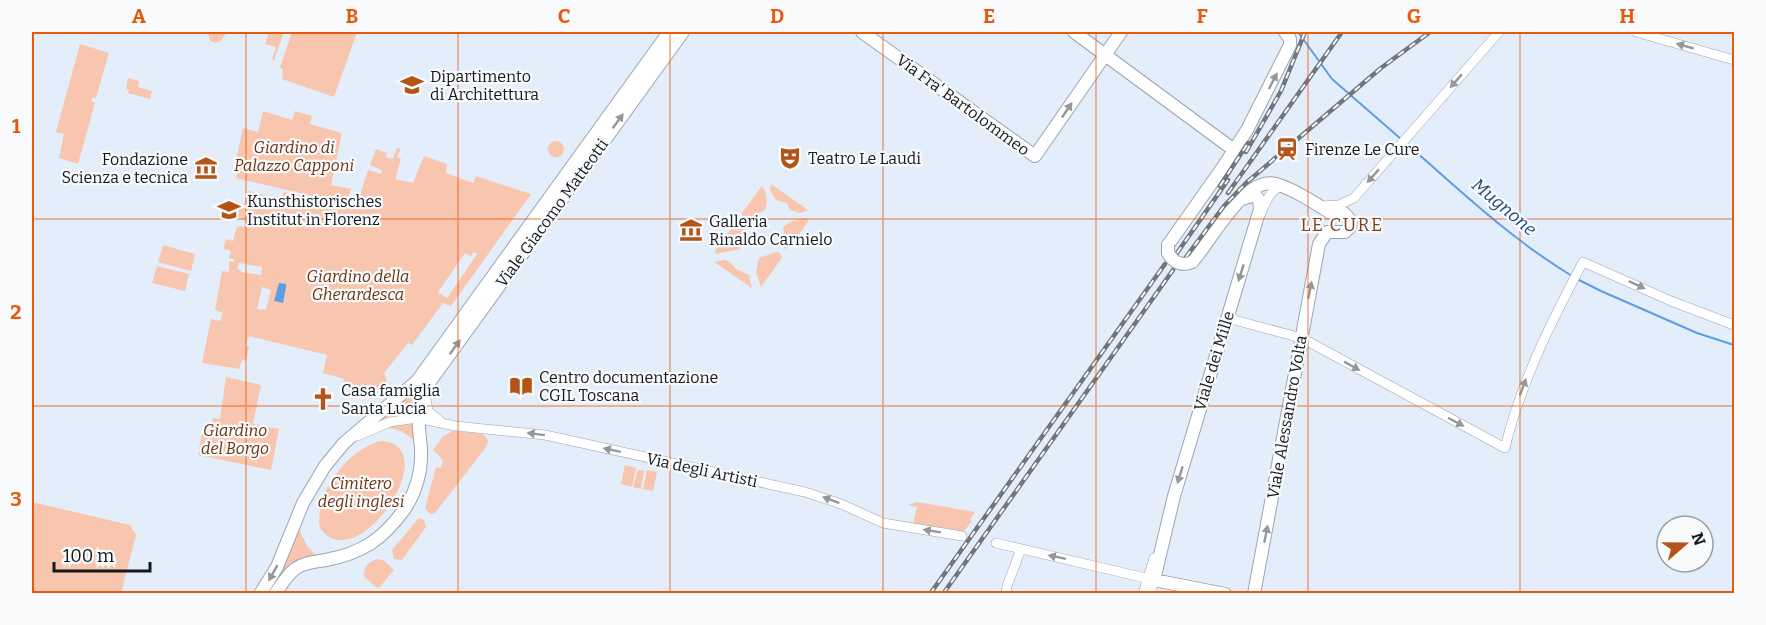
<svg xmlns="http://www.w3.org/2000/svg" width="1766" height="625" font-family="Bitter,serif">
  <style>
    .green { fill: #f8c6ae; fill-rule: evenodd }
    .water { fill: #5c9ee5 }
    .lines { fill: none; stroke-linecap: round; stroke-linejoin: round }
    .stream { stroke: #5c9ee5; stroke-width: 2 }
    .minor-casing { stroke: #9ba5b1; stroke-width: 10 }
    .major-casing { stroke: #9ba5b1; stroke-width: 14 }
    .minor { stroke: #fff; stroke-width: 9 }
    .major { stroke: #fff; stroke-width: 12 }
    .rail-casing { stroke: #6f767e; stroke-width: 4.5 }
    .rail { stroke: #f8fafc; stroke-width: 2; stroke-dasharray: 7; stroke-linecap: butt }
    .major-bridge-casing { stroke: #9ba5b1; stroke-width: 14; stroke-linecap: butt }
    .major-bridge { stroke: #fff; stroke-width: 12 }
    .oneway { fill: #959799 }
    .grid { fill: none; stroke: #e8590c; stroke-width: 1.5; stroke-opacity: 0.55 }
    .labels { text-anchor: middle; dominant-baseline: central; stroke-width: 4.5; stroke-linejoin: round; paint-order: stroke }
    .poi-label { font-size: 16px; fill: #14181c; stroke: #f8fafc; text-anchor: start }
    .street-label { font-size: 16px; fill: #14181c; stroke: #f8fafc }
    .park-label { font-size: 16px; font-style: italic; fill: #6c3211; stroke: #f8fafc }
    .water-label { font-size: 18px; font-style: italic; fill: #1b4978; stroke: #f8fafc }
    .neighbourhood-label { font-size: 18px; letter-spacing: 1.5px; fill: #82421f; stroke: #f8fafc }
    .neatline { fill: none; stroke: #e8590c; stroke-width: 2 }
    .grid-label { font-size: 20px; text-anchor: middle; font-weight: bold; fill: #e8590c }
  </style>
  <rect width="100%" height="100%" fill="#e3eefa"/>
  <path class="green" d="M 208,32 L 227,32 L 221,41 L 215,43 L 210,41 Z
    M 269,32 L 284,32 L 274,60 L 272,59 L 276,47 L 265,44 Z
    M 292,32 L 357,32 L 334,97 L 282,79 L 283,70 L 280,67 Z
    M 80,44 L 109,53 L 96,98 L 93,97 L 91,101 L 95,103 L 78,164 L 59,158 L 64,134 L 56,132 Z
    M 128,78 L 139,81 L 138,87 L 152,91 L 150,99 L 128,93 L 129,90 L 126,89 Z
    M 263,111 L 292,120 L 295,111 L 312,116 L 310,124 L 342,133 L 331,185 L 351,189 L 346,204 L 236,178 L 237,174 L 233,173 L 243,128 L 258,132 Z
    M548 149a8 8 0 1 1 16 0a8 8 0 1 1-16 0Z
    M 397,148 L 401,149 L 397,157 L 401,159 L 395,179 L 413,183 L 424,156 L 447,164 L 446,173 L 473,183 L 476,176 L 531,194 L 451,306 L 443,303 L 412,345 L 408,343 L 384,373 L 387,381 L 374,390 L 343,382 L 344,379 L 323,373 L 327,355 L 249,336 L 246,345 L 249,347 L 246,361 L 242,360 L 239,369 L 202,363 L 211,319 L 220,321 L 223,313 L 215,310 L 222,271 L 229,272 L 229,261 L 234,262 L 234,259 L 229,258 L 231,251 L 223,249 L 226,239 L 233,241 L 237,226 L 244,227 L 245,220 L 235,215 L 238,203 L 244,205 L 248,191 L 281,199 L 284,192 L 310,198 L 310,201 L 333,205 L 334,203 L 356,208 L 368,170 L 381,174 L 382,170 L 370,165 L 376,149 L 387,153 L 386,157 L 393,159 ZM 474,252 L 477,254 L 447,298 L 438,292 L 465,253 L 471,256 ZM 239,263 L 262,267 L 261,275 L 241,272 L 241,270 L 237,269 ZM 262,287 L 271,290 L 266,310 L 257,309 Z
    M 771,184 L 808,210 L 801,213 L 790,210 L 787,203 L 776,200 L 770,191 Z
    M 762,186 C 767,192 768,203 765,210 L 756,215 L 752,221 L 745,221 L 742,218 L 742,213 Z
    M 804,218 L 809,220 L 790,247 L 784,249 L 780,242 L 784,234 L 783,227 L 790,222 Z
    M 738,223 L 744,229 L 740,239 L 740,249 L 716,254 L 715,251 L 734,225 Z
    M 163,245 L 195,254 L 191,271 L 158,262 Z
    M 776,252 L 780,253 L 782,258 L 761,287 L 756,272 L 759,258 Z
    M 724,260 L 730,262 L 736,269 L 749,275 L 752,288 L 714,262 Z
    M 157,266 L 189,274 L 185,291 L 152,283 Z
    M 427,376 L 418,393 L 413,408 L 400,404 Z
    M 226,377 L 261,385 L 253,424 L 279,429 L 271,470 L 198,455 L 203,428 L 211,429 L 213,418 L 220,419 Z
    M 396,406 L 413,411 L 412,416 L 374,426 Z
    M 412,422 L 415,442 C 407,433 399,429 386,428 L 387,425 Z
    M 453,431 L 483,434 L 488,440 L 487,446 L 435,513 L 430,514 L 425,508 L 436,467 L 441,468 L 443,460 L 433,450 L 443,436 Z
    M 381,441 C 448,445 356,581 320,528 C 313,494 349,448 381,441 Z
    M 625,465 L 636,468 L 632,487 L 621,484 Z
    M 638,470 L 644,471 L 641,489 L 633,487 Z
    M 647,470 L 657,472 L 653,491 L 643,489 Z
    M 32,502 L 130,525 L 136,535 L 121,593 L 32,593 Z
    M 917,502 L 975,512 L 970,520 L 972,521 L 962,534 L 913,524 L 917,507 L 908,505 Z
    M 419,518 L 424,520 L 426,527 L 402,560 L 394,559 L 392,550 Z
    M 299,529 L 307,546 L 318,557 L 289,568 L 278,577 Z
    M 377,559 L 383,560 L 394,570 L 379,588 L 374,586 L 364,576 C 364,567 368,562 377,559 Z"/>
  <path class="water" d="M 279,283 L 286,284 L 286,287 L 283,303 L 274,301 Z"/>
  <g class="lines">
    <path class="stream" d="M 1298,32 L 1332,79 L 1401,139
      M 1406,143 C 1459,190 1511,239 1572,276
      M 1577,279 L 1601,291 L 1697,333 L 1734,345"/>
    <g class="minor-casing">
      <path id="minor" d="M 1636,32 L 1734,60
        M 1321,206 L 1339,205 L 1354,198 L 1499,32
        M 1260,215 C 1265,205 1270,187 1283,187
        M 1227,318 L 1294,336 L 1309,342 L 1505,448 C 1521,382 1551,322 1583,262 L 1671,301 L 1734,325
        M 425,393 L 428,411 L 440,421
        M 357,436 L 390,422 L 417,418 L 455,426 L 545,435 L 805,492 L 841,504 L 883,523 L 962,536
        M 996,543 L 1154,580 L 1150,594
        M 1006,594 L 1007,586 L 1021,549
        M 1143,594 L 1154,558"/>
    </g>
    <g class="major-casing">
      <path id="major" d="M 862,32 L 1035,156 L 1121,32
        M 1074,32 L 1234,150
        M 1168,245 L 1223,167 L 1247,130 L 1290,45 L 1290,39 L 1285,32
        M 1192,262 C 1211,242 1244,175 1276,184 C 1296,190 1316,204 1334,215 L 1344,213 L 1351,221 L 1350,227 L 1345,232 L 1327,232 L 1319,244 L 1254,594
        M 260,594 L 277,567 L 303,503 L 325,466 L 344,443 L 417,381 L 669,32
        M 275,594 C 281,585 287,575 295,569 C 304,562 315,562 326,560 C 362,553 382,540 404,510 C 416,492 422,471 421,449 C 419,427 415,409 426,387 L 683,32
        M 1225,594 L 1154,580 L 1174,496 L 1260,209 L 1259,200 L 1255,195 L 1242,199"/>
    </g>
    <use href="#minor" class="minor"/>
    <use href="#major" class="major"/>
    <g class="rail-casing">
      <path id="rail" d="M 1246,152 L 1281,91 L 1305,32
        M 1220,186 L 1248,143
        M 1228,193 L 1342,32
        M 1177,253 L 1228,180
        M 1186,257 L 1224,206 L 1246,183 L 1381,68 L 1430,32
        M 930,594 L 1165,264
        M 943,594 L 1173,270"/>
    </g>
    <use href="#rail" class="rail"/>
    <g class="major-bridge-casing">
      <path id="major-bridge" d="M 1168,245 L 1168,253 C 1173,262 1182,267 1192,262"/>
    </g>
    <use href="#major-bridge" class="major-bridge"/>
  </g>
  <defs><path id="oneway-solid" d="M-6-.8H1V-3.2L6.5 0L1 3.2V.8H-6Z" transform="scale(1.5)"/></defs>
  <g class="oneway">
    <use href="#oneway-solid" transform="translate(1685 46) rotate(-164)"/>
    <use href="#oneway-solid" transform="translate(1273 81) rotate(-63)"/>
    <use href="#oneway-solid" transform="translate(1456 81) rotate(131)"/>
    <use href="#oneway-solid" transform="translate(1067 110) rotate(-56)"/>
    <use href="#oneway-solid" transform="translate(618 121) rotate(-54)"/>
    <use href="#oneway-solid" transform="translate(1373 176) rotate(131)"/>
    <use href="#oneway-solid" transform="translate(1241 273) rotate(107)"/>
    <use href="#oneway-solid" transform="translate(1637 285) rotate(25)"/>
    <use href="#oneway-solid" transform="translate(1310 290) rotate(-79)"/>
    <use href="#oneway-solid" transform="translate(455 347) rotate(-54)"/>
    <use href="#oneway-solid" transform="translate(1352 366) rotate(29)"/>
    <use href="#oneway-solid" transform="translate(1523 387) rotate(-70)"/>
    <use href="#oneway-solid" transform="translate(1456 422) rotate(28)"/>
    <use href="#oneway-solid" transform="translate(536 434) rotate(-173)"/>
    <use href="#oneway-solid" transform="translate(612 450) rotate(-168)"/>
    <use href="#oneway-solid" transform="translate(1180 475) rotate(107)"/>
    <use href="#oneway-solid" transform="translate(831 500) rotate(-159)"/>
    <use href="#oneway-solid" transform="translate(932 531) rotate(-171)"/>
    <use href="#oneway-solid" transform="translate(1266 534) rotate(-79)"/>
    <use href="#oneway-solid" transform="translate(1057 557) rotate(-168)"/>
    <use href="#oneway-solid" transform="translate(273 573) rotate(119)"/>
  </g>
  <path class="grid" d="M 246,32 L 246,594M 458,32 L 458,594M 670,32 L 670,594M 883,32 L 883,594M 1096,32 L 1096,594M 1308,32 L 1308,594M 1520,32 L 1520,594M 32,219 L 1734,219M 32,406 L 1734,406"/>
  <defs>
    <g id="university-bare" transform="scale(1.8)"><path d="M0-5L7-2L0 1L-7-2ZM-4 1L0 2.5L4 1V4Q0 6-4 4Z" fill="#b65417" stroke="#f8fafc" stroke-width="2.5" paint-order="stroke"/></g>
    <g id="station-bare" transform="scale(1.8)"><path d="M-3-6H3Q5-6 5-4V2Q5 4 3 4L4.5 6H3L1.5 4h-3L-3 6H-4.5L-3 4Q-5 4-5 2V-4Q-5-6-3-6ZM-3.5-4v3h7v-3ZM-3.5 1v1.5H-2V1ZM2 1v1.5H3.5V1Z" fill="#b65417" stroke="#f8fafc" stroke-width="2.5" paint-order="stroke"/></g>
    <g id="theatre-bare" transform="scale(1.8)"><path d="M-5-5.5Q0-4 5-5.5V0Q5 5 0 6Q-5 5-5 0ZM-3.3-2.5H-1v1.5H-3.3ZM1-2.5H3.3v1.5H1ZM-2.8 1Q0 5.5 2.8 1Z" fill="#b65417" stroke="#f8fafc" stroke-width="2.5" paint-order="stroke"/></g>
    <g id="museum-bare" transform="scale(1.8)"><path d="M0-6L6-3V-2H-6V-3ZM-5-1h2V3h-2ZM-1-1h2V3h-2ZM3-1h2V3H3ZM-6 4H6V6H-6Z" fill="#b65417" stroke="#f8fafc" stroke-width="2.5" paint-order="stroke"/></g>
    <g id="library-bare" transform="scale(1.8)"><path d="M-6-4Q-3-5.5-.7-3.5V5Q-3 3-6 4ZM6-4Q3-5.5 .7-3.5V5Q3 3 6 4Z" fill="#b65417" stroke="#f8fafc" stroke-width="2.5" paint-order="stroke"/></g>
    <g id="church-bare" transform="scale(1.8)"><path d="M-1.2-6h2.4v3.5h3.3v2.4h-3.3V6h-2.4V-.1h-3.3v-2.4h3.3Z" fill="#b65417" stroke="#f8fafc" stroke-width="2.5" paint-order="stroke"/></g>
  </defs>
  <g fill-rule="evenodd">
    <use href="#university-bare" x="412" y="85"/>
    <use href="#station-bare" x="1287" y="149"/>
    <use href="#theatre-bare" x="790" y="158"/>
    <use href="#museum-bare" x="206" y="168"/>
    <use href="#university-bare" x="229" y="210"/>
    <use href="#museum-bare" x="691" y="230"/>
    <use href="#library-bare" x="521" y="386"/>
    <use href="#church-bare" x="323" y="399"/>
  </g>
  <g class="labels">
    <g class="poi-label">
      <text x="430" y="76">Dipartimento<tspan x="430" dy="18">di Architettura</tspan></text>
      <text x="1305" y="149">Firenze Le Cure</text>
      <text x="808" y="158">Teatro Le Laudi</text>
      <text x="188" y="159" text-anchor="end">Fondazione<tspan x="188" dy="18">Scienza e tecnica</tspan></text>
      <text x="247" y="201">Kunsthistorisches<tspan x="247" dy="18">Institut in Florenz</tspan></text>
      <text x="709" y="221">Galleria<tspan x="709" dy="18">Rinaldo Carnielo</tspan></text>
      <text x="539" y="377">Centro documentazione<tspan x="539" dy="18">CGIL Toscana</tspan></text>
      <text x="341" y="390">Casa famiglia<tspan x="341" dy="18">Santa Lucia</tspan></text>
    </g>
    <g class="street-label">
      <text transform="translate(963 105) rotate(36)">Via Fra' Bartolommeo</text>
      <text transform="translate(552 213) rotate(-54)">Viale Giacomo Matteotti</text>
      <text transform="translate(1214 361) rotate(-73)">Viale dei Mille</text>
      <text transform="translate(1287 417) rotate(-80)">Viale Alessandro Volta</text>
      <text transform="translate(702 470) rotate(12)">Via degli Artisti</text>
    </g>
    <g class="park-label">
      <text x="294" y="147">Giardino di<tspan x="294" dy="18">Palazzo Capponi</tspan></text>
      <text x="358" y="276">Giardino della<tspan x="358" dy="18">Gherardesca</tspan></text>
      <text x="235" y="430">Giardino<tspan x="235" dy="18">del Borgo</tspan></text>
      <text x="361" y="483">Cimitero<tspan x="361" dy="18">degli inglesi</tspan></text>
    </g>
    <g class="water-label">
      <text transform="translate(1504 207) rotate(40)">Mugnone</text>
    </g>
    <g class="neighbourhood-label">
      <text x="1342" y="225">LE CURE</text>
    </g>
  </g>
  <rect width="1766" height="625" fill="none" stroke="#f8fafc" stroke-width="66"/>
  <g transform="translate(1685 544) rotate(70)"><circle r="28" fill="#f8fafc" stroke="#9da0a2" stroke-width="1.5"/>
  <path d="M0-4.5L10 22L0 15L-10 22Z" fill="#b65417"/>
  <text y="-9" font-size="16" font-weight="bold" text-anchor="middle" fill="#14181c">N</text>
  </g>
  <path d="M54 562v9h96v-9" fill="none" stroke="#14181c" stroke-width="3"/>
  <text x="63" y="562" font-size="18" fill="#14181c" stroke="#f8fafc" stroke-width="4.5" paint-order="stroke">100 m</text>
  <rect x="33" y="33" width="1700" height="559" class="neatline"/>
  <g class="grid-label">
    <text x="139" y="23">A</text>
    <text x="352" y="23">B</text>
    <text x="564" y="23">C</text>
    <text x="777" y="23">D</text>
    <text x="989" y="23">E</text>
    <text x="1202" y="23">F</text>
    <text x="1414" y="23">G</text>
    <text x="1627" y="23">H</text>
    <text x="16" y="133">1</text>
    <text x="16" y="319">2</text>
    <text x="16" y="506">3</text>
  </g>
</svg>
